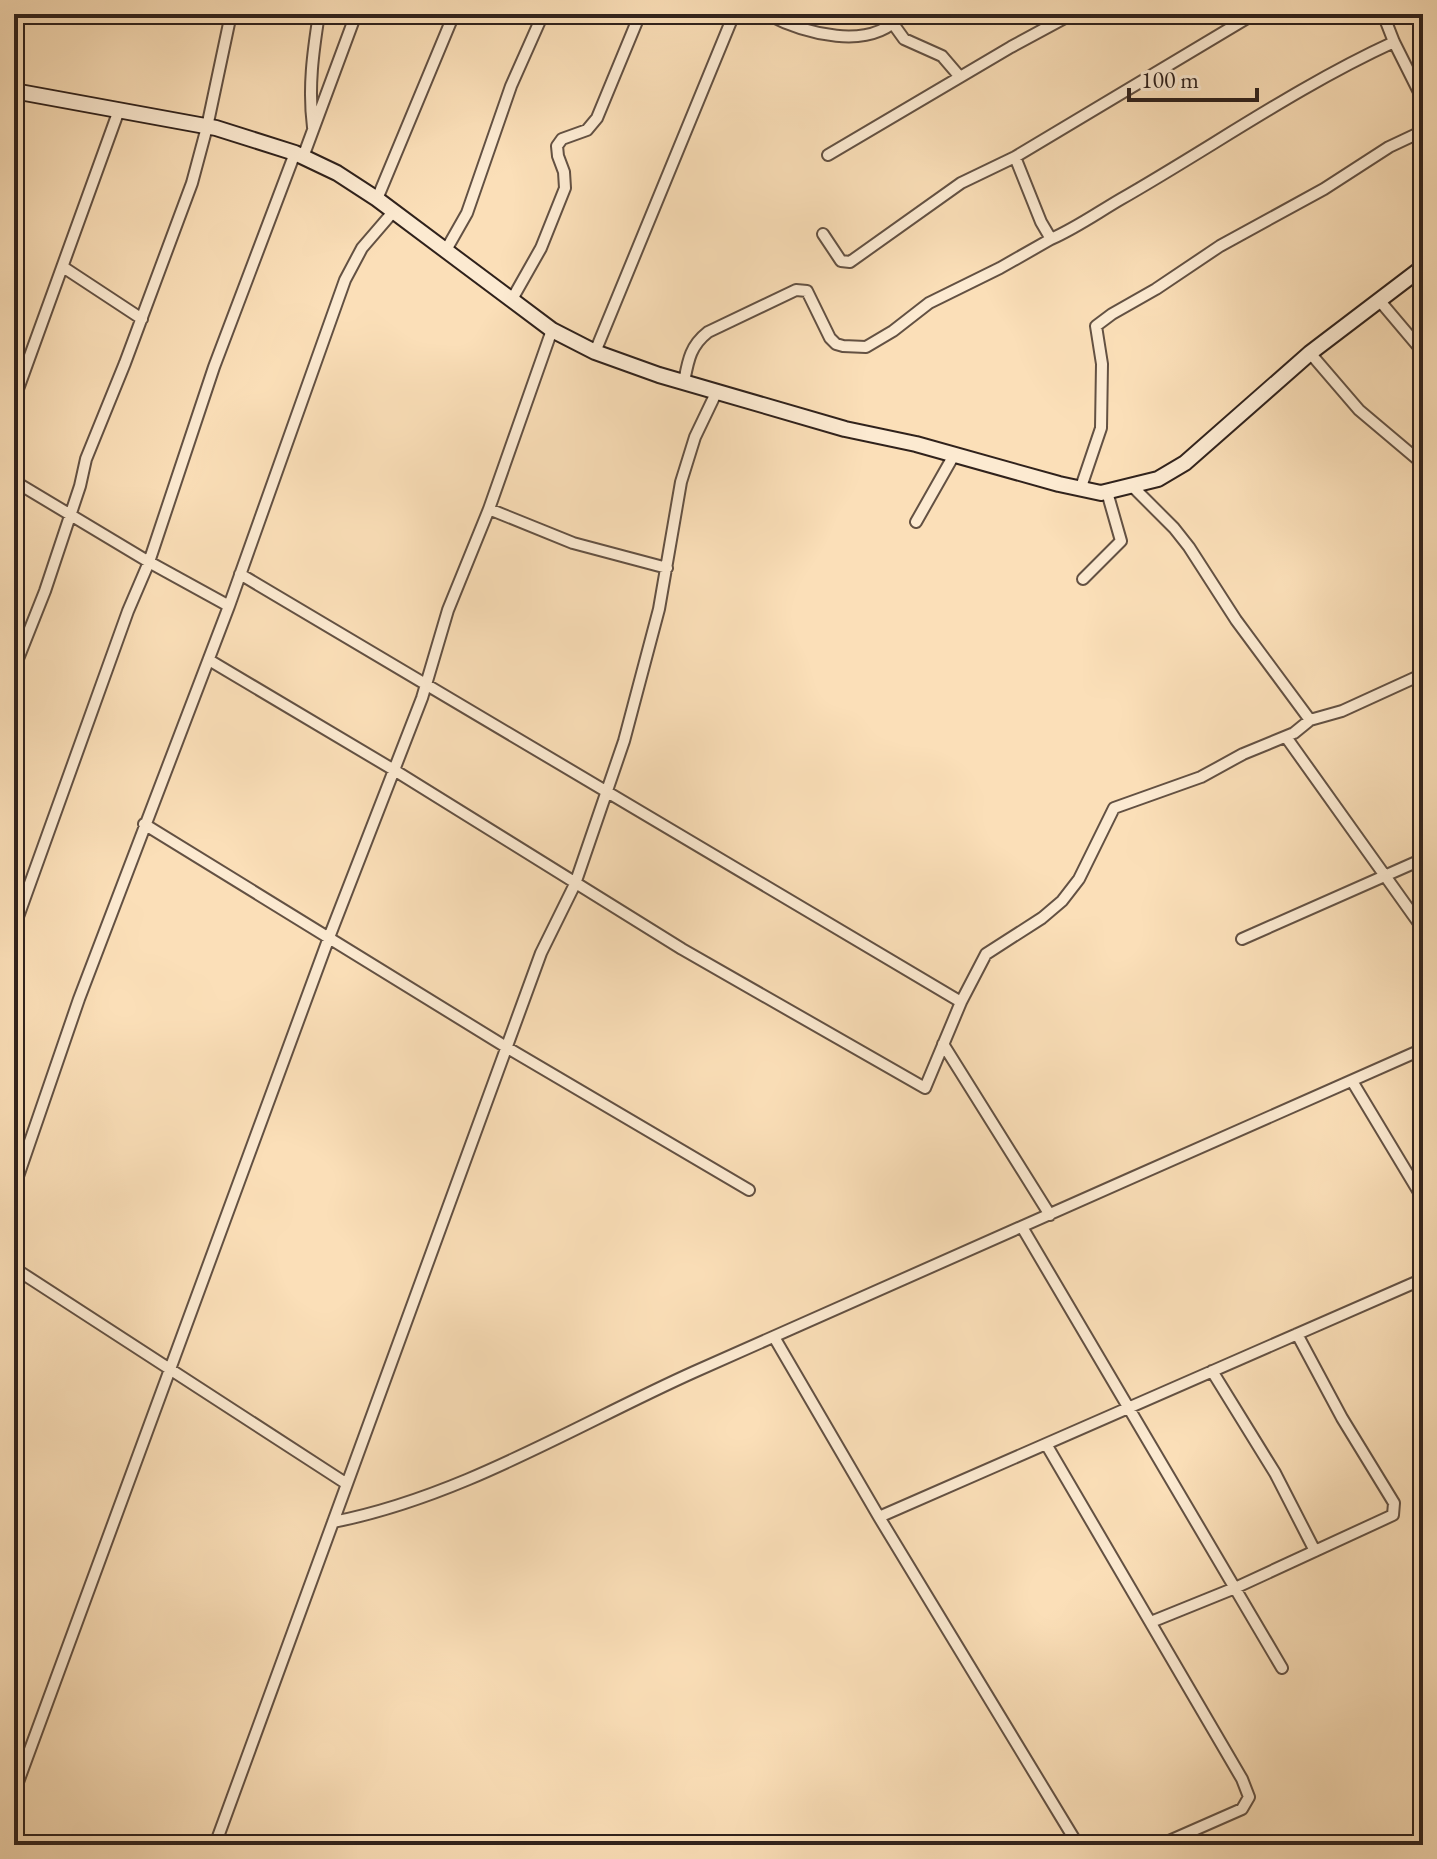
<svg xmlns="http://www.w3.org/2000/svg" width="1437" height="1859" font-family="'EB Garamond',serif">
  <style>
    .lines { fill: none; stroke-linecap: round; stroke-linejoin: round }
    .street-casing { stroke: #635143; stroke-width: 14 }
    .secondary-casing { stroke: #30221c; stroke-width: 18 }
    .street { stroke: #fcead1; stroke-width: 10 }
    .secondary { stroke: #fcead1; stroke-width: 14 }
  </style>
  <rect width="100%" height="100%" fill="#fbdfb8"/>
  <filter id="stains"><feTurbulence type="fractalNoise" baseFrequency=".0025" numOctaves="4"/><feColorMatrix values="0 0 0 0 .2 0 0 0 0 .09 0 0 0 0 .02 0 0 0 .5 -.17"/></filter>
  <radialGradient id="worn" r=".72"><stop offset=".6" stop-color="#630" stop-opacity="0"/><stop offset="1" stop-color="#630" stop-opacity=".3"/></radialGradient>
  <g class="lines">
    <g class="street-casing">
      <path id="street" d="M 767,14 C 803,33 871,53 902,14
        M 886,14 L 904,39 L 942,56 L 960,77
        M 1383,14 L 1394,42 L 1423,100
        M 14,112 L 21,93
        M 313,127 C 308,88 313,52 319,14
        M 828,155 L 1011,47 L 1072,14
        M 303,157 L 356,14
        M 1015,157 L 1041,222 L 1051,239 C 1076,228 1097,213 1121,199 C 1212,147 1298,86 1394,42
        M 377,199 L 454,14
        M 823,234 L 841,261 L 850,262 L 961,183 L 1015,157 L 1254,14
        M 446,250 L 467,213 L 511,86 L 543,14
        M 63,267 L 142,319
        M 1379,300 L 1423,352
        M 511,301 L 541,248 L 565,188 L 564,172 L 558,156 L 557,146 L 562,139 L 587,130 L 597,118 L 640,14
        M 595,352 L 734,14
        M 1310,353 L 1359,410 L 1423,464
        M 684,382 C 688,361 690,346 708,332 L 796,290 L 807,291 L 830,338 L 836,344 L 843,346 L 866,347 L 893,331 L 929,303 L 1000,268 L 1051,239
        M 14,400 L 119,110
        M 14,481 L 149,562 L 229,606
        M 1132,486 L 1174,528 L 1189,547 L 1236,620 L 1310,720
        M 1080,490 L 1101,428 L 1102,364 L 1096,326 L 1112,314 L 1156,289 L 1220,246 L 1324,189 L 1389,147 L 1423,131
        M 489,509 L 573,543 L 667,568
        M 916,522 L 954,455
        M 240,574 L 961,1002
        M 1083,579 L 1121,541 L 1107,492
        M 209,660 L 394,770 L 682,949 L 925,1088 L 961,1002 L 986,954 L 1042,918 L 1062,901 L 1079,879 L 1114,808 L 1201,777 L 1243,754 L 1294,733 L 1310,720 L 1342,711 L 1423,674
        M 14,669 L 45,591 L 80,486 L 86,459 L 125,363 L 192,183 L 207,127 L 231,14
        M 1286,737 L 1423,929
        M 144,824 L 506,1047 L 749,1190
        M 14,928 L 128,611 L 149,562 L 214,367 L 295,153
        M 1242,939 L 1423,859
        M 943,1044 L 1050,1215
        M 1352,1081 L 1423,1199
        M 14,1188 L 79,999 L 229,606 L 345,280 L 362,248 L 393,212
        M 1022,1227 L 1282,1668
        M 14,1268 L 347,1484
        M 774,1337 L 879,1517 L 1078,1845
        M 1212,1371 L 1275,1473 L 1315,1551
        M 1046,1444 L 1242,1779 L 1249,1797 L 1242,1809 L 1160,1845
        M 879,1517 L 1423,1279
        M 333,1522 C 461,1497 576,1425 694,1372 C 937,1263 1180,1157 1423,1049
        M 1151,1622 L 1235,1588 L 1393,1515 L 1394,1503 L 1342,1418 L 1297,1334
        M 14,1793 L 328,940 L 422,698 L 448,610 L 489,509 L 552,330
        M 215,1845 L 541,953 L 575,884 L 624,741 L 659,609 L 681,482 L 695,437 L 717,391"/>
    </g>
    <g class="secondary-casing">
      <path id="secondary" d="M 14,91 L 216,128 L 295,153 L 337,173 L 377,199 L 552,330 L 595,352 L 659,375 L 845,429 L 916,444 L 1059,484 L 1101,493 L 1158,479 L 1185,463 L 1310,353 L 1423,267"/>
    </g>
    <use href="#street" class="street"/>
    <use href="#secondary" class="secondary"/>
  </g>
  <rect width="1437" height="1859" fill="none" stroke="#fbdfb8" stroke-width="48"/>
  <rect x="16" y="16" width="1405" height="1827" fill="none" stroke="#30221c" stroke-width="4"/>
  <rect x="24" y="24" width="1389" height="1811" fill="none" stroke="#30221c" stroke-width="2"/>
  <path d="M1129 88v12h128v-12" fill="none" stroke="#30221c" stroke-width="4"/>
  <text x="1141" y="88" font-size="24" fill="#30221c" stroke="#fcead1" stroke-width="6" paint-order="stroke">100 m</text>
  <rect width="100%" height="100%" filter="url(#stains)"/>
  <rect width="100%" height="100%" fill="url(#worn)"/>
</svg>
